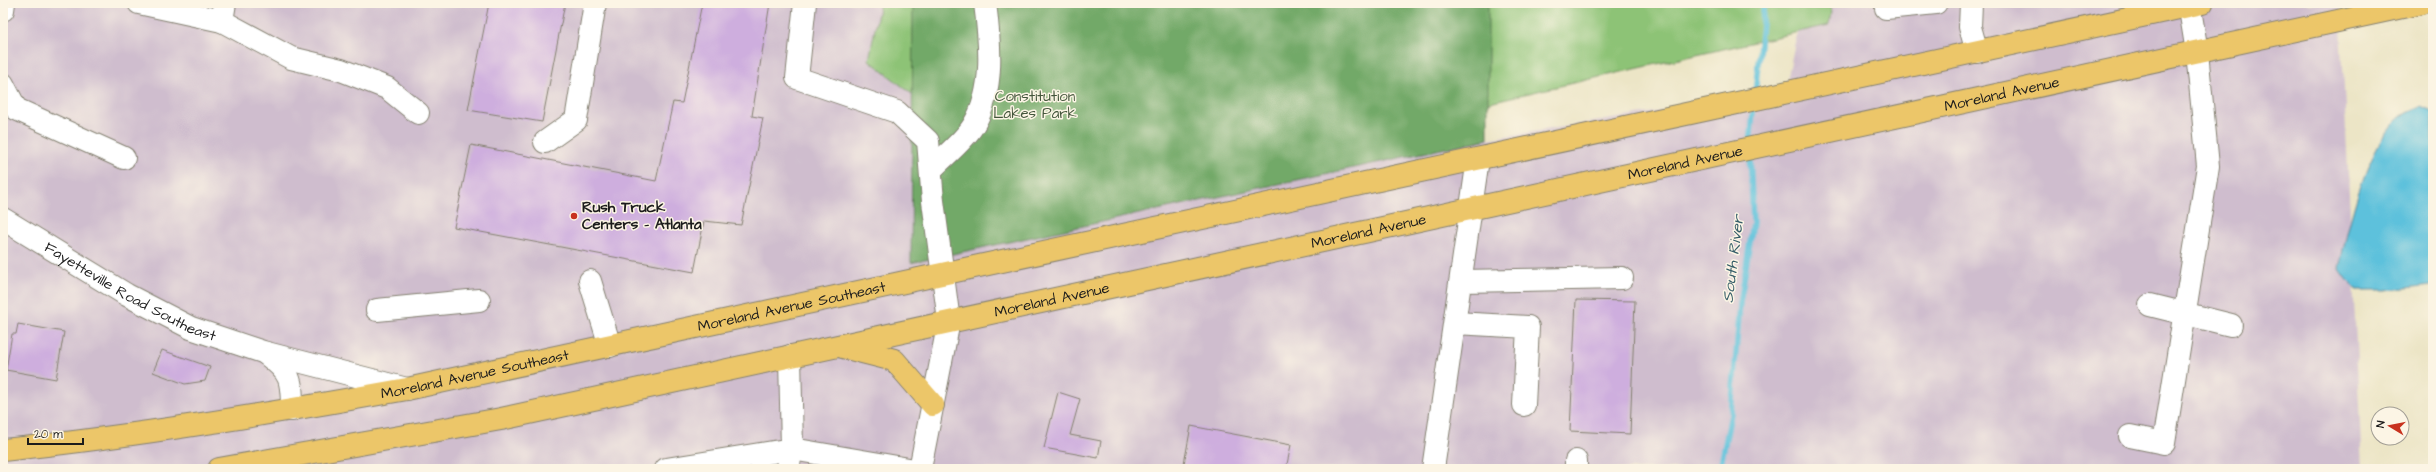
<svg xmlns="http://www.w3.org/2000/svg" width="2436" height="472" font-family="'Architects Daughter',sans-serif">
  <style>
    .industrial { fill: #cfbdce }
    .green { fill: #8dc376; stroke: #547049 }
    .forest { fill: #72a967; stroke: #476242 }
    .water { fill: #5dc1dc; stroke: #3c6e7c }
    .lines { fill: none; stroke-linecap: round; stroke-linejoin: round }
    .stream { stroke: #5dc1dc; stroke-width: 5.5 }
    .building { fill: #ceaede }
    .minor-casing { stroke: #848071; stroke-width: 24 }
    .highway-casing { stroke: #848071; stroke-width: 24 }
    .minor { stroke: #fff; stroke-width: 22 }
    .highway { stroke: #ecc669; stroke-width: 22 }
    .poi-dot { fill: #c8321e; stroke: #fcf5e5; stroke-width: 1.5 }
    .labels { text-anchor: middle; dominant-baseline: central; stroke-width: 3; stroke-linejoin: round; paint-order: stroke }
    .street-label { font-size: 15px; fill: #1c1c1c; stroke: #fcf5e5 }
    .park-label { font-size: 15px; fill: #44563c; stroke: #fcf5e5 }
    .poi-label { font-size: 15px; font-weight: bold; fill: #1c1c1c; stroke: #fcf5e5; text-anchor: start }
    .water-label { font-size: 16px; font-style: italic; fill: #365e69; stroke: #fcf5e5 }
  </style>
  <rect width="100%" height="100%" fill="#fcf5e5"/>
  <filter id="ink" filterUnits="userSpaceOnUse"><feTurbulence type="fractalNoise" baseFrequency=".025" numOctaves="2"/><feDisplacementMap in="SourceGraphic" scale="8" xChannelSelector="R" yChannelSelector="G"/><feConvolveMatrix kernelMatrix="1 2 1 2 8 2 1 2 1" color-interpolation-filters="sRGB"/></filter>
  <filter id="wash" filterUnits="userSpaceOnUse"><feTurbulence type="fractalNoise" baseFrequency=".012" numOctaves="4" result="noise"/><feDisplacementMap in="SourceGraphic" scale="16" xChannelSelector="R" yChannelSelector="G"/><feGaussianBlur stdDeviation="0.9" result="paint"/><feColorMatrix in="noise" values="0 0 0 0 0 0 0 0 0 0 0 0 0 0 0 0 0 1.4 0 .05"/><feComposite in="paint" operator="in"/></filter>
  <g filter="url(#wash)">
    <rect width="100%" height="100%" fill="#ece5c6"/>
    <path class="industrial" d="M 3,3 L 913,3 L 912,263 L 1488,139 L 1785,91 L 1803,3 L 2340,3 L 2362,469 L 3,469 Z"/>
    <path class="green" d="M 880,3 L 1832,3 L 1829,25 L 1463,108 L 922,102 L 869,60 Z"/>
    <path class="forest" d="M 913,3 L 1488,3 L 1488,139 L 911,263 Z"/>
    <path class="water" d="M 2422,106 L 2433,111 L 2433,285 L 2386,290 L 2355,290 L 2339,268 C 2349,225 2365,149 2398,119 C 2404,113 2414,110 2422,106 Z"/>
    <g class="lines">
      <path class="stream" d="M 1755,94 L 1764,3
        M 1750,143 L 1754,104
        M 1720,469 L 1731,414 L 1740,304 L 1753,223 L 1750,152"/>
    </g>
    <g id="blocks">
      <path class="building" d="M 489,3 L 565,3 L 542,122 L 468,110 Z
        M 702,3 L 770,3 L 752,116 L 763,118 L 741,225 L 704,221 L 694,272 L 454,227 L 471,145 L 656,181 L 673,102 L 682,103 Z
        M 1576,300 L 1635,301 L 1630,434 L 1570,431 Z
        M 18,324 L 64,332 L 56,379 L 6,370 L 12,334 L 16,334 Z
        M 162,350 L 210,367 L 205,381 L 185,384 L 153,372 Z
        M 1058,392 L 1080,399 L 1070,435 L 1101,441 L 1098,458 L 1044,448 Z
        M 1191,426 L 1291,445 L 1286,469 L 1183,469 Z"/>
    </g>
  </g>
  <g filter="url(#ink)">
    <use href="#blocks" fill-opacity="0" stroke="#848071" stroke-width="1"/>
    <g class="lines">
      <g class="minor-casing">
        <g id="minor">
          <path d="M 139,3 L 222,21 L 291,58 L 341,70 L 387,88 L 418,113"/>
          <path d="M 805,3 L 797,78 L 897,112 L 928,141 L 933,201 L 949,321 L 920,469"/>
          <path d="M 1886,3 L 1886,8 L 1936,3"/>
          <path d="M 1971,3 L 1970,27 L 1977,52"/>
          <path d="M 3,10 L 4,3"/>
          <path d="M 222,21 L 225,3"/>
          <path d="M 3,84 L 16,109 L 124,158"/>
          <path d="M 545,142 L 576,120 L 595,3"/>
          <path d="M 931,170 C 944,156 963,142 973,126 C 995,91 990,42 985,3"/>
          <path id="s1" d="M 3,219 L 127,295 L 191,328 L 263,352 L 407,389"/>
          <path d="M 590,281 L 610,346"/>
          <path d="M 1461,281 L 1622,278"/>
          <path d="M 2150,305 L 2231,325"/>
          <path d="M 377,310 L 479,300"/>
          <path d="M 1455,323 L 1528,327 L 1524,405"/>
          <path d="M 266,354 C 291,373 292,379 292,410"/>
          <path d="M 790,356 L 792,449 L 909,469"/>
          <path d="M 2130,436 L 2164,443 L 2208,166 L 2197,52 L 2189,3"/>
          <path d="M 666,469 L 792,449 L 788,469"/>
          <path d="M 1433,469 L 1478,159"/>
          <path d="M 1576,469 L 1576,461"/>
        </g>
      </g>
      <g class="highway-casing">
        <g id="highway">
          <path d="M 843,347 L 894,360 L 933,405"/>
          <path id="s2" d="M 3,450 C 138,436 273,413 407,389 L 2202,3"/>
          <path id="s3" d="M 219,469 L 501,419 L 2421,3"/>
        </g>
      </g>
      <use href="#minor" class="minor"/>
      <use href="#highway" class="highway"/>
    </g>
  </g>
  <circle class="poi-dot" cx="574" cy="216" r="4"/>
  <g class="labels">
    <g class="street-label">
      <text stroke="none"><textPath href="#s3" startOffset="1822">Moreland Avenue</textPath></text>
      <text stroke="none"><textPath href="#s3" startOffset="1498">Moreland Avenue</textPath></text>
      <text stroke="none"><textPath href="#s3" startOffset="1174">Moreland Avenue</textPath></text>
      <text stroke="none"><textPath href="#s1" startOffset="147">Fayetteville Road Southeast</textPath></text>
      <text stroke="none"><textPath href="#s3" startOffset="850">Moreland Avenue</textPath></text>
      <text stroke="none"><textPath href="#s2" startOffset="802">Moreland Avenue Southeast</textPath></text>
      <text stroke="none"><textPath href="#s2" startOffset="478">Moreland Avenue Southeast</textPath></text>
    </g>
    <g class="park-label">
      <text x="1035" y="96">Constitution<tspan x="1035" dy="17">Lakes Park</tspan></text>
    </g>
    <g class="poi-label">
      <text x="582" y="207">Rush Truck<tspan x="582" dy="17">Centers – Atlanta</tspan></text>
    </g>
    <g class="water-label">
      <text transform="translate(1733 259) rotate(-83)">South River</text>
    </g>
  </g>
  <rect width="2436" height="472" fill="none" stroke="#fcf5e5" stroke-width="16"/>
  <g transform="translate(2390 426) rotate(280)"><circle r="19" fill="#fcf5e5" stroke="#a29e95"/>
  <path d="M0-3L7 15L0 10L-7 15Z" fill="#c8321e"/>
  <text y="-6" font-size="11" font-weight="bold" text-anchor="middle" fill="#1c1c1c">N</text>
  </g>
  <path d="M28 438v6h55v-6" fill="none" stroke="#1c1c1c" stroke-width="2"/>
  <text x="34" y="438" font-size="12" fill="#1c1c1c" stroke="#fcf5e5" stroke-width="3" paint-order="stroke">20 m</text>
</svg>
